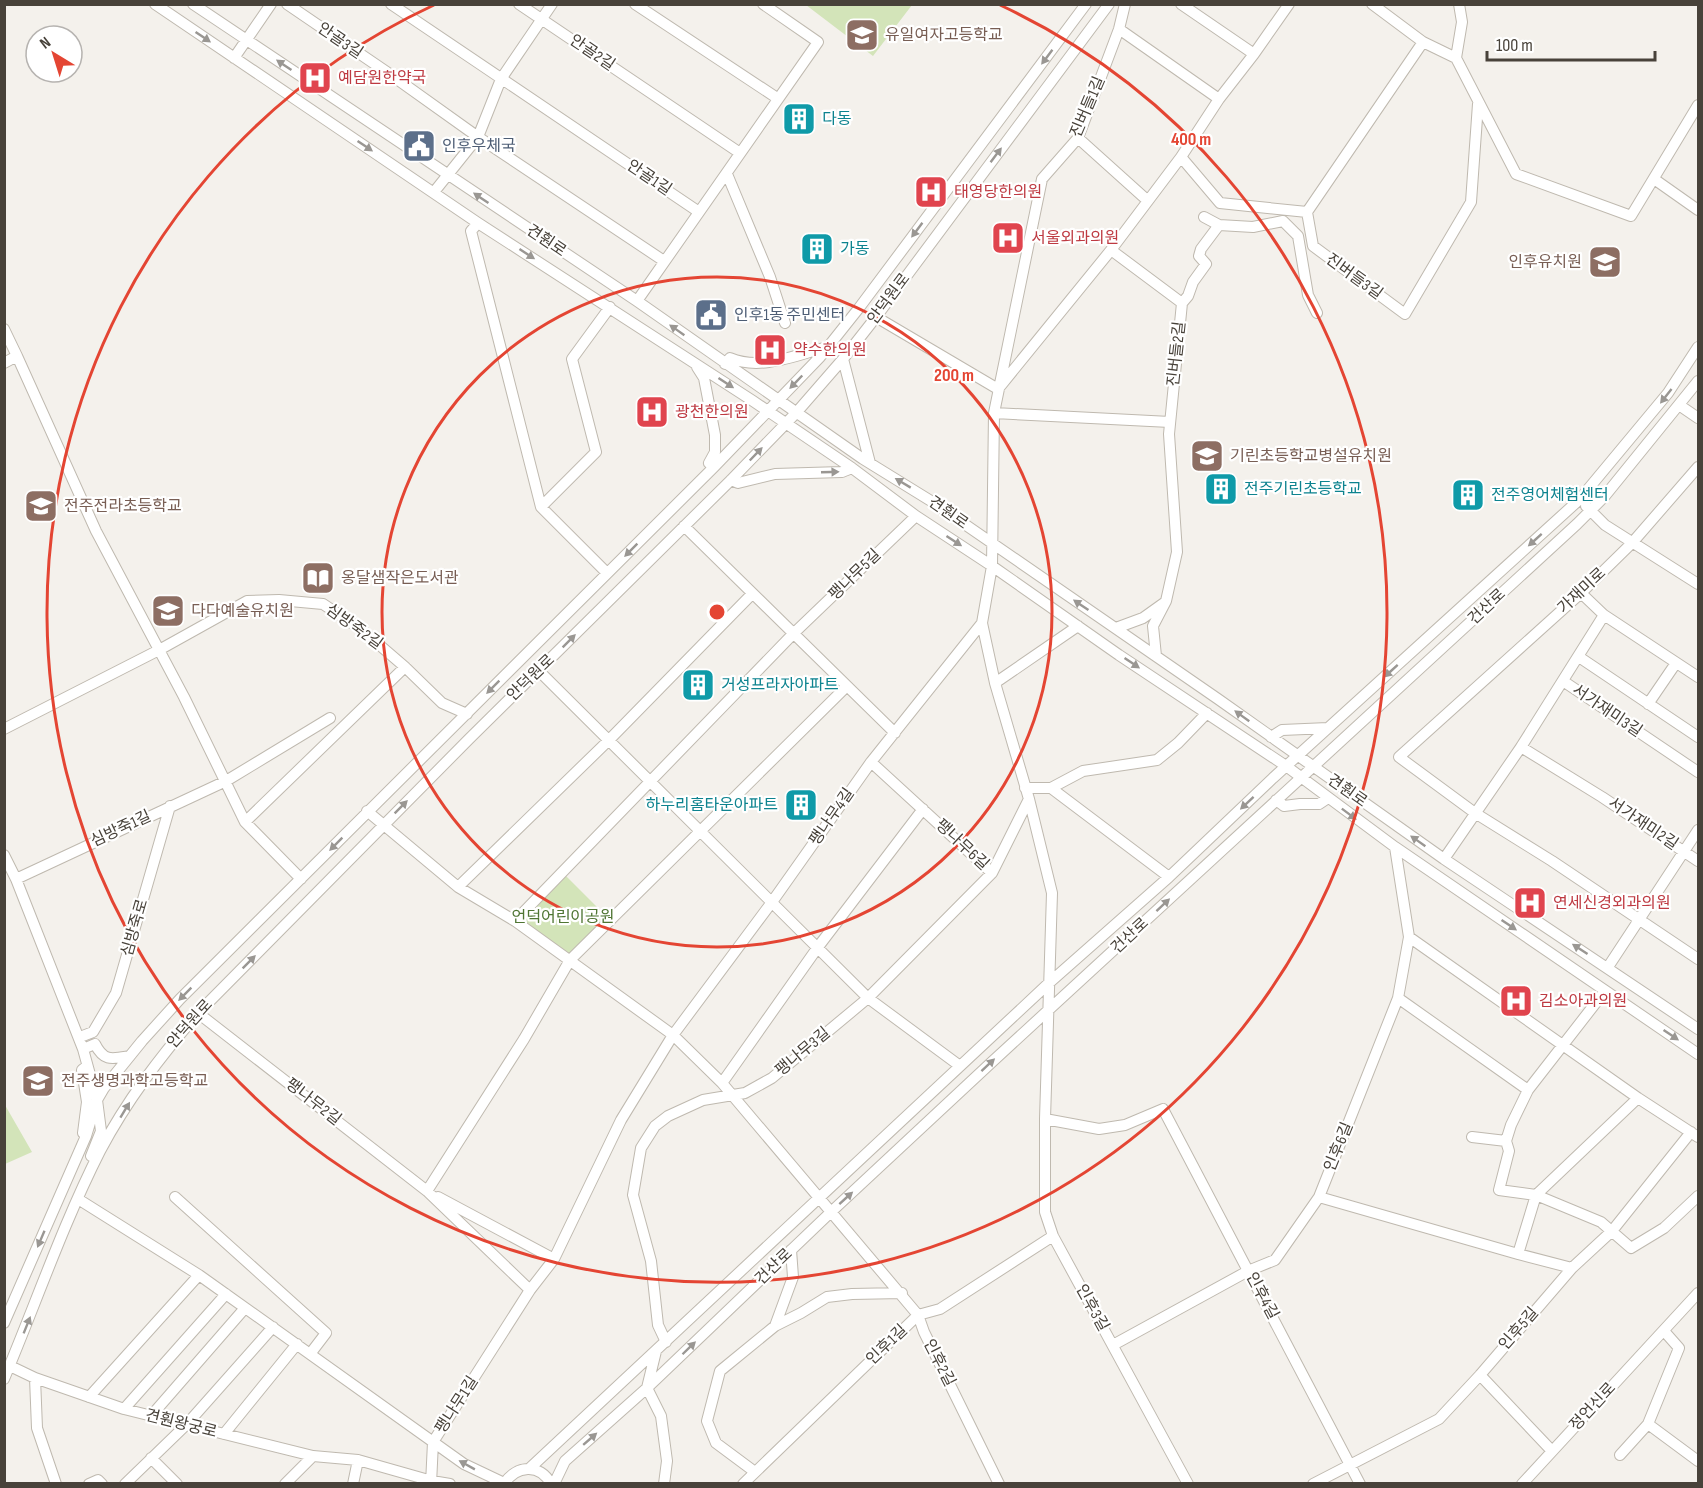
<svg xmlns="http://www.w3.org/2000/svg" width="1703" height="1488" font-family="'Sofia Sans Condensed','Noto Sans KR',sans-serif">
  <style>
    .green { fill: #d3e4b9 }
    .lines { fill: none; stroke-linecap: round; stroke-linejoin: round }
    .minor-casing { stroke: #bfb9af; stroke-width: 12 }
    .minor { stroke: #fff; stroke-width: 10 }
    .oneway { fill: #9a9793 }
    .ring { fill: none; stroke: #e44533; stroke-width: 3 }
    .labels { text-anchor: middle; dominant-baseline: central; stroke-width: 4.5; stroke-linejoin: round; paint-order: stroke }
    .education-label { font-size: 16px; fill: #785e54; stroke: #fff; text-anchor: start }
    .street-label { font-size: 16px; fill: #48423a; stroke: #fff }
    .health-label { font-size: 16px; fill: #be3a42; stroke: #fff; text-anchor: start }
    .culture-label { font-size: 16px; fill: #0d838f; stroke: #fff; text-anchor: start }
    .service-label { font-size: 16px; fill: #4e5e75; stroke: #fff; text-anchor: start }
    .park-label { font-size: 16px; fill: #4f7533; stroke: #fff }
    .centre { fill: #e44533; stroke: #fff; stroke-width: 3 }
    .ring-label { font-size: 18px; text-anchor: middle; font-weight: bold; fill: #e44533; stroke: #fff; stroke-width: 4.5; stroke-linejoin: round; paint-order: stroke }
  </style>
  <rect width="100%" height="100%" fill="#f4f1ec"/>
  <path class="green" d="M 806,5 L 912,5 L 873,56 Z
    M 562,872 L 610,920 L 567,959 L 515,921 Z
    M 5,1105 L 32,1152 L 5,1164 L 4,1164 Z"/>
  <g class="lines">
    <g class="minor-casing">
      <path id="minor" d="M 155,4 L 478,223 L 753,401 L 852,468 L 916,516 L 992,566 L 1119,655 L 1286,766 L 1395,847 L 1698,1054
        M 193,4 L 637,301 L 863,459 L 931,501 L 1218,699 L 1444,859 L 1698,1029
        M 287,4 L 394,77 L 478,137 L 664,261
        M 391,4 L 699,212
        M 519,4 L 740,153
        M 635,4 L 777,98
        M 1125,4 L 1119,29 L 1078,138 L 1042,179 L 994,413 L 992,566 L 982,623 L 995,683 L 1029,799 L 1052,893 L 1045,1119 L 1045,1212 L 1053,1236 L 1188,1484
        M 1181,4 L 1254,54
        M 1372,4 L 1423,42 L 1456,58
        M 1459,4 L 1462,22 L 1456,58 L 1516,174 L 1631,216 L 1698,105
        M 1119,29 L 1219,99
        M 1423,42 L 1307,212 L 1313,246 L 1405,314 L 1471,202 L 1478,104
        M 234,58 L 271,4
        M 1078,138 L 1148,201
        M 1181,157 L 1220,203 L 1307,212
        M 727,174 L 770,277 L 785,323
        M 1654,179 L 1698,210
        M 434,192 L 478,137 L 501,79 L 552,4
        M 478,223 L 471,231 L 541,507 L 607,573
        M 1219,225 L 1253,227 L 1283,221 L 1298,236 L 1308,295 L 1317,313
        M 1111,250 L 1182,303 L 1169,434 L 1177,552 L 1166,601 L 1153,626 L 1156,656
        M 637,301 L 818,42 L 763,4
        M 1182,303 L 1188,296 L 1193,282 L 1206,264 L 1199,256 L 1201,249 L 1219,225 L 1204,217
        M 876,317 L 998,389 L 1111,250 L 1181,157 L 1219,99 L 1254,54 L 1289,4
        M 4,329 L 17,356 L 4,363
        M 17,356 L 96,531 L 184,697 L 245,822 L 301,879
        M 843,359 L 870,463
        M 725,364 L 730,358 C 761,371 796,355 827,347
        M 697,367 L 704,378 L 715,435 L 715,452 L 709,463 L 714,467
        M 1679,405 L 1698,418
        M 994,413 L 1170,422
        M 1698,467 L 1632,543 L 1581,593 L 1399,757 L 1475,813 L 1552,861 L 1698,959
        M 731,480 L 738,483 L 775,474 L 842,472 L 852,468
        M 1586,506 L 1605,525 L 1698,584
        M 541,507 L 596,452 L 572,359 L 610,307
        M 684,526 L 895,733
        M 1581,593 L 1604,615 L 1698,677
        M 1116,628 L 1143,618 L 1164,603
        M 1579,657 L 1698,737
        M 539,671 L 868,998 L 960,1066
        M 1563,681 L 1698,772
        M 995,683 L 1078,626
        M 1648,704 L 1676,663
        M 4,729 L 159,650 L 247,601 L 279,600 L 323,604 L 362,630 L 405,667 L 442,703 L 467,714
        M 1271,737 L 1282,730 L 1328,728
        M 1521,747 L 1602,797 L 1698,861
        M 871,762 L 992,873
        M 1025,788 L 1051,788 L 1169,877
        M 1051,788 L 1083,771 L 1157,760 L 1178,743 L 1207,713
        M 1276,800 L 1284,806 L 1300,804 L 1319,804 L 1328,798
        M 367,811 L 458,887 L 515,921 L 673,1035 L 722,1083 L 918,1315 L 924,1332 L 999,1484
        M 245,822 L 405,667
        M 4,855 L 16,879 L 83,1049 L 97,1100 L 101,1131 L 91,1156
        M 1444,859 L 1521,747 L 1604,615
        M 16,879 L 226,781 L 330,718
        M 458,887 L 609,740 L 752,594
        M 515,921 L 793,634 L 916,516
        M 1409,937 L 1638,1098 L 1698,1137
        M 1608,967 L 1698,830
        M 1605,991 L 1528,1090 L 1511,1125 L 1506,1141 L 1509,1151 L 1499,1190 L 1536,1195 L 1601,1222 L 1631,1248 L 1664,1228 L 1698,1196
        M 1398,998 L 1528,1090
        M 198,1013 L 427,1191 L 530,1290
        M 80,1037 L 93,1032 L 116,993 L 170,806
        M 83,1049 L 95,1044 C 104,1062 112,1059 130,1056
        M 722,1083 L 818,947 L 923,809
        M 1045,1119 L 1099,1129 L 1125,1125 L 1163,1109 L 1360,1484
        M 83,1133 L 87,1102 L 82,1070 L 87,1066
        M 1472,1137 L 1506,1141
        M 427,1191 L 524,1039 L 570,960 L 847,686
        M 175,1197 L 326,1333 L 310,1354
        M 438,1197 L 554,1259
        M 1319,1197 L 1518,1254 L 1572,1268
        M 78,1199 L 199,1275 L 464,1464 L 504,1483
        M 1518,1254 L 1536,1195 L 1638,1098
        M 4,1323 L 86,1136 L 97,1100 L 104,1088 L 142,1041 L 180,999 L 714,467 L 820,357 L 859,308 L 1086,4
        M 775,1326 L 801,1313 L 827,1297 L 852,1294 L 902,1293
        M 666,1342 L 658,1325 L 651,1261 L 633,1195 L 641,1148 L 655,1126 L 668,1116 L 703,1100 L 745,1093 L 772,1078 L 868,998 L 992,873 L 1029,799
        M 1113,1345 L 1248,1271 L 1275,1260 L 1319,1197 L 1398,998 L 1409,937 L 1395,847
        M 656,1351 L 647,1388 L 661,1416 L 667,1461 L 664,1484
        M 10,1366 L 35,1378 L 124,1409 L 313,1456 L 358,1460 L 432,1481 L 450,1484
        M 1480,1375 L 1552,1451
        M 35,1378 L 37,1428 L 56,1484
        M 4,1379 C 36,1303 63,1224 100,1151 C 127,1100 160,1057 198,1013 L 469,739 L 731,480 L 796,413 L 843,359 L 876,317 L 1109,4
        M 89,1397 L 199,1275
        M 124,1409 L 226,1294
        M 151,1416 L 245,1308
        M 1648,1424 L 1698,1461
        M 224,1434 L 297,1344
        M 433,1442 L 530,1290 L 554,1259 L 621,1120 L 673,1035 L 772,902 L 871,762 L 982,623
        M 1620,1455 L 1648,1424 L 1679,1348 L 1664,1331
        M 151,1458 L 177,1484
        M 530,1468 L 1049,983 L 1169,877 L 1273,778 L 1579,500 L 1668,393 L 1698,347
        M 755,1472 L 716,1443 L 707,1421 L 720,1371 L 775,1326 L 793,1277 L 791,1250
        M 89,1484 L 98,1480 L 102,1484
        M 125,1484 L 187,1424 L 273,1327
        M 285,1484 L 313,1456
        M 353,1484 L 358,1460
        M 431,1484 L 433,1442
        M 504,1484 C 516,1465 540,1463 551,1484
        M 554,1484 L 565,1461 L 647,1388 L 831,1212 L 993,1061 L 1577,524 L 1604,497 L 1698,381
        M 743,1484 L 918,1315 L 940,1309 L 1053,1236
        M 1313,1484 L 1439,1419 L 1480,1375 L 1572,1268 L 1612,1231 L 1691,1132
        M 1522,1484 L 1698,1293"/>
    </g>
    <use href="#minor" class="minor"/>
  </g>
  <defs><path id="oneway-solid" d="M-6-.8H1V-3.2L6.5 0L1 3.2V.8H-6Z" transform="scale(1.5)"/></defs>
  <g class="oneway">
    <use href="#oneway-solid" transform="translate(203 37) rotate(34)"/>
    <use href="#oneway-solid" transform="translate(1047 57) rotate(127)"/>
    <use href="#oneway-solid" transform="translate(284 65) rotate(-146)"/>
    <use href="#oneway-solid" transform="translate(365 146) rotate(34)"/>
    <use href="#oneway-solid" transform="translate(996 155) rotate(-53)"/>
    <use href="#oneway-solid" transform="translate(481 198) rotate(-146)"/>
    <use href="#oneway-solid" transform="translate(917 230) rotate(127)"/>
    <use href="#oneway-solid" transform="translate(527 254) rotate(33)"/>
    <use href="#oneway-solid" transform="translate(677 330) rotate(-145)"/>
    <use href="#oneway-solid" transform="translate(796 382) rotate(134)"/>
    <use href="#oneway-solid" transform="translate(726 383) rotate(33)"/>
    <use href="#oneway-solid" transform="translate(1666 396) rotate(128)"/>
    <use href="#oneway-solid" transform="translate(756 454) rotate(-46)"/>
    <use href="#oneway-solid" transform="translate(830 472) rotate(-2)"/>
    <use href="#oneway-solid" transform="translate(903 483) rotate(-149)"/>
    <use href="#oneway-solid" transform="translate(1535 540) rotate(138)"/>
    <use href="#oneway-solid" transform="translate(954 541) rotate(33)"/>
    <use href="#oneway-solid" transform="translate(631 550) rotate(135)"/>
    <use href="#oneway-solid" transform="translate(1081 605) rotate(-146)"/>
    <use href="#oneway-solid" transform="translate(569 641) rotate(-45)"/>
    <use href="#oneway-solid" transform="translate(1132 663) rotate(34)"/>
    <use href="#oneway-solid" transform="translate(1391 671) rotate(138)"/>
    <use href="#oneway-solid" transform="translate(493 687) rotate(135)"/>
    <use href="#oneway-solid" transform="translate(1242 716) rotate(-144)"/>
    <use href="#oneway-solid" transform="translate(1247 803) rotate(137)"/>
    <use href="#oneway-solid" transform="translate(401 807) rotate(-45)"/>
    <use href="#oneway-solid" transform="translate(1349 814) rotate(37)"/>
    <use href="#oneway-solid" transform="translate(1418 841) rotate(-145)"/>
    <use href="#oneway-solid" transform="translate(336 844) rotate(135)"/>
    <use href="#oneway-solid" transform="translate(1163 905) rotate(-43)"/>
    <use href="#oneway-solid" transform="translate(1509 925) rotate(34)"/>
    <use href="#oneway-solid" transform="translate(1580 949) rotate(-147)"/>
    <use href="#oneway-solid" transform="translate(249 962) rotate(-45)"/>
    <use href="#oneway-solid" transform="translate(185 994) rotate(135)"/>
    <use href="#oneway-solid" transform="translate(1671 1035) rotate(34)"/>
    <use href="#oneway-solid" transform="translate(988 1065) rotate(-43)"/>
    <use href="#oneway-solid" transform="translate(125 1110) rotate(-59)"/>
    <use href="#oneway-solid" transform="translate(846 1198) rotate(-42)"/>
    <use href="#oneway-solid" transform="translate(41 1239) rotate(113)"/>
    <use href="#oneway-solid" transform="translate(27 1325) rotate(-68)"/>
    <use href="#oneway-solid" transform="translate(689 1348) rotate(-44)"/>
    <use href="#oneway-solid" transform="translate(590 1439) rotate(-41)"/>
    <use href="#oneway-solid" transform="translate(467 1465) rotate(-151)"/>
  </g>
  <g class="ring">
    <circle cx="717" cy="612" r="335"/>
    <path d="M1000 5A670 670 0 1 1 434 5"/>
  </g>
  <defs>
    <g id="school-square" transform="scale(1.725)"><rect x="-9" y="-9" width="18" height="18" rx="4" fill="#8d6e63" stroke="#fff"/><path d="M0-5L7-2L0 1L-7-2ZM-4 1L0 2.5L4 1V4Q0 6-4 4Z" fill="#fff"/></g>
    <g id="hospital-square" transform="scale(1.725)"><rect x="-9" y="-9" width="18" height="18" rx="4" fill="#e0444e" stroke="#fff"/><path d="M-5-5h3v3.5h4V-5h3V5h-3V1.5h-4V5h-3Z" fill="#fff"/></g>
    <g id="building-square" transform="scale(1.725)"><rect x="-9" y="-9" width="18" height="18" rx="4" fill="#0f9aa8" stroke="#fff"/><path d="M-4-6H4V6H1V3H-1V6H-4ZM-2.5-4.3h1.7v1.8h-1.7ZM.8-4.3h1.7v1.8H.8ZM-2.5-1h1.7V.8h-1.7ZM.8-1h1.7V.8H.8Z" fill="#fff"/></g>
    <g id="civic-square" transform="scale(1.725)"><rect x="-9" y="-9" width="18" height="18" rx="4" fill="#5c6f8a" stroke="#fff"/><path d="M-.6-6.5H3V-4.5H.6V-3L4-1V1h2V6H-6V1h2V-1L-.6-3ZM-1.2 2.5V6h2.4V2.5Z" fill="#fff"/></g>
    <g id="library-square" transform="scale(1.725)"><rect x="-9" y="-9" width="18" height="18" rx="4" fill="#8d6e63" stroke="#fff"/><path d="M-6-4Q-3-5.5-.7-3.5V5Q-3 3-6 4ZM6-4Q3-5.5 .7-3.5V5Q3 3 6 4Z" fill="#fff"/></g>
  </defs>
  <g fill-rule="evenodd">
    <use href="#school-square" x="862" y="35"/>
    <use href="#hospital-square" x="315" y="78"/>
    <use href="#building-square" x="799" y="119"/>
    <use href="#civic-square" x="419" y="146"/>
    <use href="#hospital-square" x="931" y="192"/>
    <use href="#hospital-square" x="1008" y="238"/>
    <use href="#building-square" x="817" y="249"/>
    <use href="#school-square" x="1605" y="262"/>
    <use href="#civic-square" x="711" y="315"/>
    <use href="#hospital-square" x="770" y="350"/>
    <use href="#hospital-square" x="652" y="412"/>
    <use href="#school-square" x="1207" y="456"/>
    <use href="#building-square" x="1221" y="489"/>
    <use href="#building-square" x="1468" y="495"/>
    <use href="#school-square" x="41" y="506"/>
    <use href="#library-square" x="318" y="578"/>
    <use href="#school-square" x="168" y="611"/>
    <use href="#building-square" x="698" y="685"/>
    <use href="#building-square" x="801" y="805"/>
    <use href="#hospital-square" x="1530" y="903"/>
    <use href="#hospital-square" x="1516" y="1001"/>
    <use href="#school-square" x="38" y="1081"/>
  </g>
  <g class="labels">
    <g class="education-label">
      <text x="885" y="35">유일여자고등학교</text>
      <text x="1582" y="262" text-anchor="end">인후유치원</text>
      <text x="1230" y="456">기린초등학교병설유치원</text>
      <text x="64" y="506">전주전라초등학교</text>
      <text x="341" y="578">옹달샘작은도서관</text>
      <text x="191" y="611">다다예술유치원</text>
      <text x="61" y="1081">전주생명과학고등학교</text>
    </g>
    <g class="street-label">
      <text transform="translate(340 41) rotate(34)">안골3길</text>
      <text transform="translate(592 53) rotate(34)">안골2길</text>
      <text transform="translate(1088 107) rotate(-67)">진버들1길</text>
      <text transform="translate(649 178) rotate(34)">안골1길</text>
      <text transform="translate(546 241) rotate(34)">견훤로</text>
      <text transform="translate(1354 277) rotate(36)">진버들3길</text>
      <text transform="translate(889 299) rotate(-53)">안덕원로</text>
      <text transform="translate(1177 354) rotate(-84)">진버들2길</text>
      <text transform="translate(948 513) rotate(35)">견훤로</text>
      <text transform="translate(855 575) rotate(-44)">팽나무5길</text>
      <text transform="translate(1582 591) rotate(-43)">가재미로</text>
      <text transform="translate(1487 607) rotate(-43)">건산로</text>
      <text transform="translate(354 627) rotate(36)">심방죽2길</text>
      <text transform="translate(531 678) rotate(-44)">안덕원로</text>
      <text transform="translate(1607 711) rotate(34)">서가재미3길</text>
      <text transform="translate(1347 791) rotate(35)">견훤로</text>
      <text transform="translate(832 817) rotate(-55)">팽나무4길</text>
      <text transform="translate(1643 824) rotate(34)">서가재미2길</text>
      <text transform="translate(121 829) rotate(-25)">심방죽1길</text>
      <text transform="translate(962 845) rotate(43)">팽나무6길</text>
      <text transform="translate(135 928) rotate(-74)">심방죽로</text>
      <text transform="translate(1130 936) rotate(-43)">건산로</text>
      <text transform="translate(190 1024) rotate(-48)">안덕원로</text>
      <text transform="translate(803 1052) rotate(-40)">팽나무3길</text>
      <text transform="translate(313 1102) rotate(38)">팽나무2길</text>
      <text transform="translate(1339 1147) rotate(-68)">인후6길</text>
      <text transform="translate(774 1267) rotate(-44)">건산로</text>
      <text transform="translate(1262 1296) rotate(62)">인후4길</text>
      <text transform="translate(1092 1308) rotate(61)">인후3길</text>
      <text transform="translate(1519 1329) rotate(-49)">인후5길</text>
      <text transform="translate(887 1345) rotate(-44)">인후1길</text>
      <text transform="translate(939 1363) rotate(63)">인후2길</text>
      <text transform="translate(457 1405) rotate(-57)">팽나무1길</text>
      <text transform="translate(1593 1407) rotate(-47)">정언신로</text>
      <text transform="translate(181 1424) rotate(14)">견훤왕궁로</text>
    </g>
    <g class="health-label">
      <text x="338" y="78">예담원한약국</text>
      <text x="954" y="192">태영당한의원</text>
      <text x="1031" y="238">서울외과의원</text>
      <text x="793" y="350">약수한의원</text>
      <text x="675" y="412">광천한의원</text>
      <text x="1553" y="903">연세신경외과의원</text>
      <text x="1539" y="1001">김소아과의원</text>
    </g>
    <g class="culture-label">
      <text x="822" y="119">다동</text>
      <text x="840" y="249">가동</text>
      <text x="1244" y="489">전주기린초등학교</text>
      <text x="1491" y="495">전주영어체험센터</text>
      <text x="721" y="685">거성프라자아파트</text>
      <text x="778" y="805" text-anchor="end">하누리홈타운아파트</text>
    </g>
    <g class="service-label">
      <text x="442" y="146">인후우체국</text>
      <text x="734" y="315">인후1동 주민센터</text>
    </g>
    <g class="park-label">
      <text x="563" y="917">언덕어린이공원</text>
    </g>
  </g>
  <circle cx="717" cy="612" r="9" class="centre"/>
  <g class="ring-label">
    <text x="1191" y="145">400 m</text>
    <text x="954" y="381">200 m</text>
  </g>
  <rect width="1703" height="1488" fill="none" stroke="#48423a" stroke-width="12"/>
  <g transform="translate(54 54) rotate(322)"><circle r="28" fill="#ffffff" stroke="#b6b3b0" stroke-width="1.5"/>
  <path d="M0-4.5L10 22L0 15L-10 22Z" fill="#e44533"/>
  <text y="-9" font-size="16" font-weight="bold" text-anchor="middle" fill="#48423a">N</text>
  </g>
  <path d="M1487 51v9h168v-9" fill="none" stroke="#48423a" stroke-width="3"/>
  <text x="1496" y="51" font-size="18" fill="#48423a" stroke="#ffffff" stroke-width="4.5" paint-order="stroke">100 m</text>
</svg>
